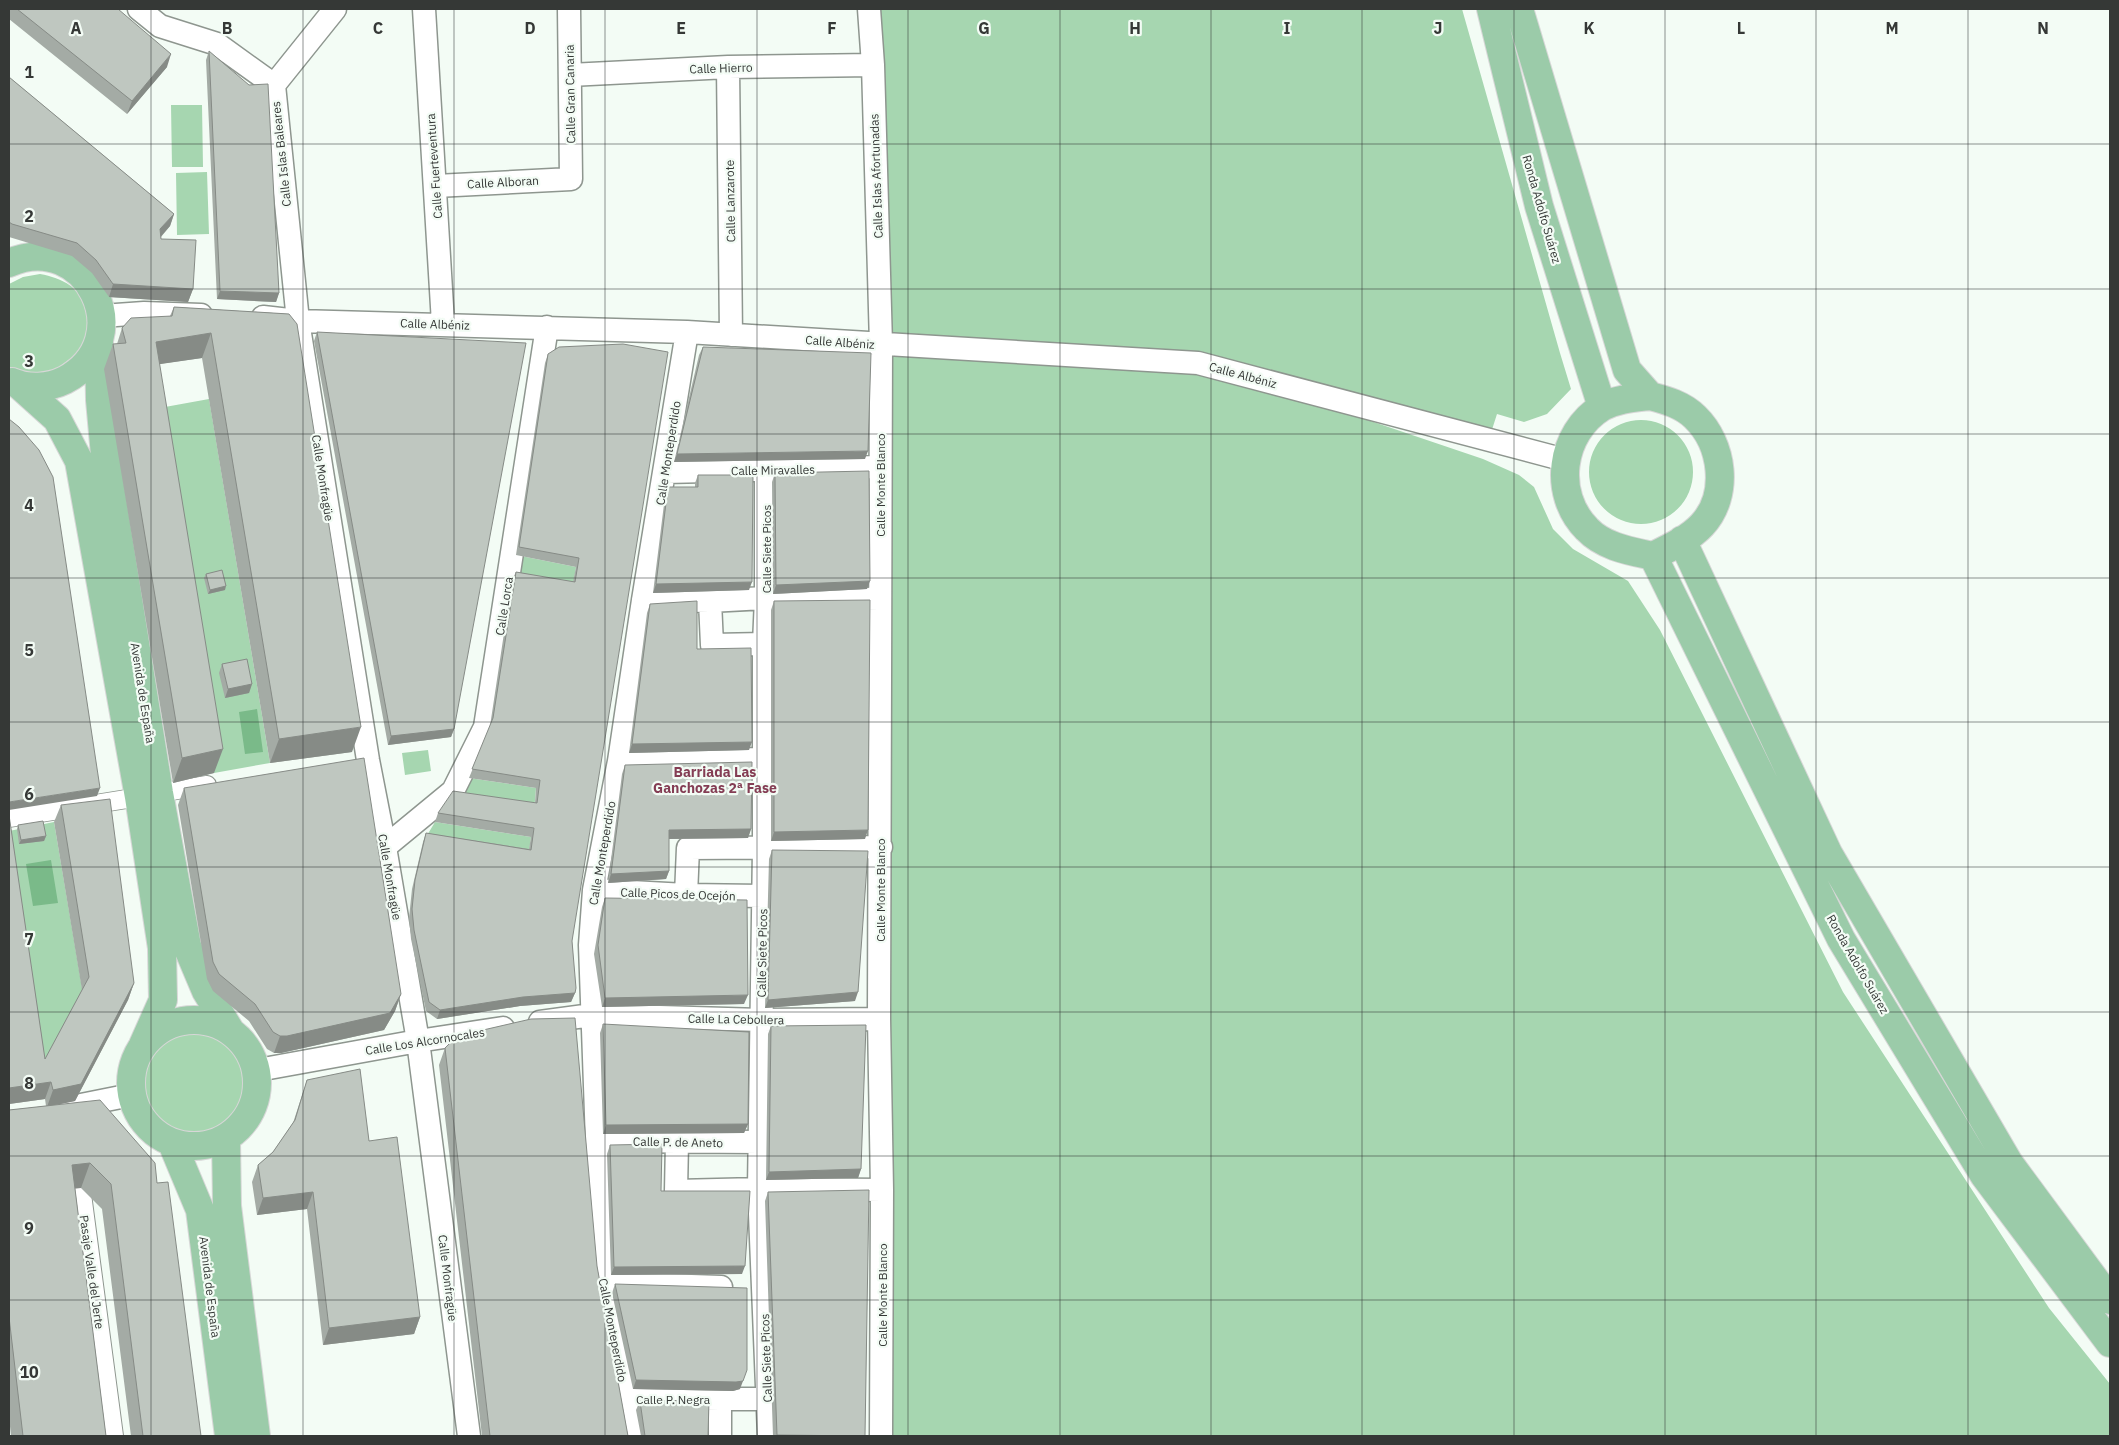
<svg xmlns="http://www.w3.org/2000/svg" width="2119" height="1445" font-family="'IBM Plex Sans',sans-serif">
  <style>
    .green { fill: #a6d6b0 }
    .water { fill: #7aba89 }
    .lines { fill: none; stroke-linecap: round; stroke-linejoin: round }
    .pedestrian-casing { stroke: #8e968f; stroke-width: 20 }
    .minor-casing { stroke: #8e968f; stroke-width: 25 }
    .primary-casing { stroke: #d7d7d7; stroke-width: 30 }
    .pedestrian { stroke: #fff; stroke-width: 18 }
    .minor { stroke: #fff; stroke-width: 22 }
    .primary { stroke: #9bcba9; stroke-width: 28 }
    .wall { fill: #a4aba5 }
    .shaded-wall { fill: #868b86 }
    .building { fill: #bfc7c0; stroke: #868b86 }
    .grid { fill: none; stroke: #353836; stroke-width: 1; stroke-opacity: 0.55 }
    .labels { text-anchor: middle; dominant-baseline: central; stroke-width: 4.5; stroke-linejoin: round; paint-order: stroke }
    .street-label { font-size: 12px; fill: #353836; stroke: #f3fcf5 }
    .neighbourhood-label { font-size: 14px; font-weight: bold; fill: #843d54; stroke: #f3fcf5 }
    .grid-label { font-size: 16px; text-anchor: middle; font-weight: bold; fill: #353836; stroke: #f3fcf5; stroke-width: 4.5; stroke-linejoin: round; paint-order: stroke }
  </style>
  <rect width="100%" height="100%" fill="#f3fcf5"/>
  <path class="green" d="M 869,9 L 1462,9 L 1560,353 L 1571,389 L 1547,414 L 1524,422 L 1497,414 L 1489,439 L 1208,366 L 1483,459 L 1519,475 L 1534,487 L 1553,529 L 1573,549 L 1628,581 L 1660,630 L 1843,992 L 2049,1308 L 2110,1384 L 2110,1436 L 881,1436 Z
    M 171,105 L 202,105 L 203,167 L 172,167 Z
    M 207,172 L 209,234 L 177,235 L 176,173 Z
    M 40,274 C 62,278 82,288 89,312 C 91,322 87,337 86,347 L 47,376 L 14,370 L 9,366 L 9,284 L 23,277 Z
    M 209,399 L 270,763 L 214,773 L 154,409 Z
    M1589 472a52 52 0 1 1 104 0a52 52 0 1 1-104 0Z
    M 516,555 L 576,567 L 572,591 L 512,580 Z
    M 428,750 L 431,771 L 405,775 L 402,753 Z
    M 469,778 L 536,788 L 534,812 L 450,800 Z
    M 54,822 L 83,994 L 39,1076 L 9,831 Z
    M 435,822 L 531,837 L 528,858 L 423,842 Z
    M145 1084a51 51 0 1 1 102 0a51 51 0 1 1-102 0Z"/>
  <path class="water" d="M 257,709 L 263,752 L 245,754 L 239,712 Z
    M 51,860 L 58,903 L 33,906 L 26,864 Z"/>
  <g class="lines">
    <g class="pedestrian-casing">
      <path id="pedestrian" d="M 159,793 L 207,785
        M 9,818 L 139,797
        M 78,1164 L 114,1436"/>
    </g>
    <g class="minor-casing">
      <path id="minor" d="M 139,9 L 160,26 L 217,44 L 274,85
        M 335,9 L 274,85 L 298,321 L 368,760 L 385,847 L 418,1041 L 469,1436
        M 424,9 L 443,323
        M 869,9 L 873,65 L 881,344 L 879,1019 L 882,1190 L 881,1436
        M 728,67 L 731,335
        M 570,75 L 728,67 L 873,65
        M 436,186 L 571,179 L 569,9
        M 102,316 L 144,313 L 201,315
        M 263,317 L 298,321 L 687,332 L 1198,363 L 1565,460
        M 766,471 L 766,598 L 764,644 L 764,848 L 759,1189 L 769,1436
        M 665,472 L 880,467
        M 643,600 L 710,601 L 766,598 L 880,599
        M 710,601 L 712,645 L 764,644
        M 619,761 L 764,759
        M 385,847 L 453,791 L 485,727 L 547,327
        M 594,890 L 686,895 L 763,896
        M 686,895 L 688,848 L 881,847
        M 540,1022 L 592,1015 L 761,1020 L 879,1019
        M 258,1070 L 418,1041 L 503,1028
        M 71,1107 L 131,1095
        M 597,1141 L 760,1142
        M 677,1142 L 676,1191 L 759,1189 L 882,1190
        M 602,1283 L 721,1287
        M 626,1398 L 720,1399
        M 632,1436 L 602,1283 L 590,945 L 594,890 L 619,761 L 643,600 L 687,332
        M 720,1436 L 720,1399 L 767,1399"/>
    </g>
    <g class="primary-casing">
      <path id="primary" d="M 1491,9 L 1539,206 L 1602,407
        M 1519,9 L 1627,370 L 1650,396
        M 9,263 C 86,229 141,339 65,380 C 49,388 28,389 12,382
        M 99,342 L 100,400 L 105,455 L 159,793 L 187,946 L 206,991 L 231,1032
        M 18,384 L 57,419 L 79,461 L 139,797 L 162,948 L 163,1000 L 143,1045
        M 1650,396 C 1666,400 1683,405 1695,417 C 1723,444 1730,495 1702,525 C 1689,539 1669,548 1653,556 C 1630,551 1604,547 1587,529 C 1552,494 1560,433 1602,407 C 1617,399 1633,398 1650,396 Z
        M 1682,540 L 1828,853 L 2009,1163 L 2110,1300
        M 1653,556 L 1841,939 L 1984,1175 L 2110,1343
        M131 1083a63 63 0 1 1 126 0a63 63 0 1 1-126 0Z
        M 226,1139 L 227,1206 L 256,1436
        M 172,1143 L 200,1210 L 229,1436"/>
    </g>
    <use href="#pedestrian" class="pedestrian"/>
    <use href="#minor" class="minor"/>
    <use href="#primary" class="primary"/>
  </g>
  <path class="wall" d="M 9,9 L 118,9 L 167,67 L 127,114 L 9,19 Z
    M 209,51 L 279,293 L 276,302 L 217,299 L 206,60 Z
    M 9,77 L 174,214 L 170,226 L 161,237 L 161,239 L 193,289 L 188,302 L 109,297 L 92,273 L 72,256 L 9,237 Z
    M 174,307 L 289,314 L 352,752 L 270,763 L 202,358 L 159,364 L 214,773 L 173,783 L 104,369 L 113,344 L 117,344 L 122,328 L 170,316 Z
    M 317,332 L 454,729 L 451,737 L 388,745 L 314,341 Z
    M 623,344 L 572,941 L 575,993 L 571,1002 L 520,1006 L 437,1019 L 426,1011 L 411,939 L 409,918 L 412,889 L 423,842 L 426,833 L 529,849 L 531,837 L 435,822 L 438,813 L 535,803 L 536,788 L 469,778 L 490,726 L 512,580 L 516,572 L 573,582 L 576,567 L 516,555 L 545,363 L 548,354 Z
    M 703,347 L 865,459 L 674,462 L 699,355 Z
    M 775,473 L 867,589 L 773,594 L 772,482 Z
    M 698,475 L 749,590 L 653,593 L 665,496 L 668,487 L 695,487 L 695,483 Z
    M 206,574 L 225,590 L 208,594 L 204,578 Z
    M 774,601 L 865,839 L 771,841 L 771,610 Z
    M 650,604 L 697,649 L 749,750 L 629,753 L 647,613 Z
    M 222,664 L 252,684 L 249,693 L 225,698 L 219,673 Z
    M 625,765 L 751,829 L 748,838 L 669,839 L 669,871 L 666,879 L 608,883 L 622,774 Z
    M 184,788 L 401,994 L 395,1011 L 384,1030 L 281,1053 L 274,1053 L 267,1049 L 249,1021 L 213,991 L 207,979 L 178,805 Z
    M 61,805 L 134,983 L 128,1000 L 75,1101 L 54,1105 L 157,1183 L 201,1436 L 131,1436 L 102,1209 L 81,1188 L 75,1188 L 106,1436 L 11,1436 L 9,1417 L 9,1110 L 46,1106 L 45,1099 L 9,1104 L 9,815 L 45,1059 L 82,990 L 54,822 Z
    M 18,825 L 46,836 L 44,841 L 19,844 L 17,829 Z
    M 772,850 L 855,1001 L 765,1008 L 769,859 Z
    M 605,898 L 744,1004 L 602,1007 L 594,954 L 602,907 Z
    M 603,1024 L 748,1124 L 744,1133 L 603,1134 L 600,1033 Z
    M 771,1026 L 861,1169 L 858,1178 L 766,1180 L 768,1034 Z
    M 445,1048 L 597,1266 L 628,1436 L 482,1436 L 439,1065 Z
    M 307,1080 L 369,1141 L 420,1317 L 414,1334 L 323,1345 L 307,1209 L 257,1215 L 252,1182 L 258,1165 L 273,1152 L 293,1123 Z
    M 610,1145 L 742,1274 L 611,1275 L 607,1154 Z
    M 768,1192 L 865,1436 L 773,1436 L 765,1201 Z
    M 615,1284 L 740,1389 L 733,1391 L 633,1389 L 612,1293 Z
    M 640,1401 L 708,1436 L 641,1436 L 636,1410 Z"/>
  <path class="shaded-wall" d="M 171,54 L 167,67 L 127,114 L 132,101 Z
    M 174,214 L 170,226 L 156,242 L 160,229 Z
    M 113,284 L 193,289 L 188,302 L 109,297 Z
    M 220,291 L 279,293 L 276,302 L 217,299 Z
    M 211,333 L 202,358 L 147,366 L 156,342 Z
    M 868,451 L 865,459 L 674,462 L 677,454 Z
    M 870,581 L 867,589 L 773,594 L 776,585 Z
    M 752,582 L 749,590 L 653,593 L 656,584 Z
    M 226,586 L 225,590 L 208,594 L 210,590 Z
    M 252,684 L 249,693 L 225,698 L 228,689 Z
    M 361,727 L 352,752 L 270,763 L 279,739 Z
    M 454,729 L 451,737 L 388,745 L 391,736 Z
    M 752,742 L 749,750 L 629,753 L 632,744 Z
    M 223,749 L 214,773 L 173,783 L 182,758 Z
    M 100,788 L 97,796 L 9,810 L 9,802 Z
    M 751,829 L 748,838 L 666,839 L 669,830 Z
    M 868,830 L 865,839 L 771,841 L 774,832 Z
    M 46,836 L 44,841 L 19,844 L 21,840 Z
    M 669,871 L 666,879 L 608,883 L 611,874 Z
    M 134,983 L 128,1000 L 75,1101 L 47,1107 L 53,1090 Z
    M 858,992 L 855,1001 L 765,1008 L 768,1000 Z
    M 575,993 L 571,1002 L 520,1006 L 437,1019 L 440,1010 L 523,997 Z
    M 401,994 L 395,1011 L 384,1030 L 281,1053 L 274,1053 L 280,1036 Z
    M 748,995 L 744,1004 L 602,1007 L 605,998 Z
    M 51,1082 L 45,1099 L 9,1104 L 9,1088 Z
    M 748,1124 L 744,1133 L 603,1134 L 606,1125 Z
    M 90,1163 L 81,1188 L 63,1190 L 72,1165 Z
    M 861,1169 L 858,1178 L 766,1180 L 769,1172 Z
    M 313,1192 L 307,1209 L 257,1215 L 263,1198 Z
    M 745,1266 L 742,1274 L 611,1275 L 614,1267 Z
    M 420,1317 L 414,1334 L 323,1345 L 329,1328 Z
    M 636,1380 L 743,1381 L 740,1389 L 733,1391 L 633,1389 Z
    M 777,1435 L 865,1436 L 777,1436 Z"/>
  <path class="building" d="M 17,9 L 118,9 L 171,54 L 132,101 Z
    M 209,51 L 249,85 L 268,84 L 279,293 L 220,291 Z
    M 9,77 L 174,214 L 160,229 L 161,239 L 196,240 L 193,289 L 113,284 L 96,260 L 77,243 L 12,224 L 9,222 Z
    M 174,307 L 289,314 L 297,324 L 361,727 L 279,739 L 211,333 L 156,342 L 223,749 L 182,758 L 113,344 L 126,343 L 122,328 L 131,318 L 172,316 Z
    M 317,332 L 526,343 L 454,729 L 391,736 Z
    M 623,344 L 668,352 L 572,941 L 576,988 L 575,993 L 523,997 L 440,1010 L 429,1002 L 414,930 L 412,909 L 415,880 L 426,833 L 531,850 L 534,828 L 438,813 L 453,791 L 537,803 L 540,780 L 472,769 L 493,718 L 516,572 L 575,582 L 579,558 L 519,547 L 548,354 L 559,347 Z
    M 703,347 L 871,353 L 868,451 L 677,454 Z
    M 9,419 L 19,427 L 39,450 L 53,477 L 100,788 L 9,802 Z
    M 869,471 L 870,581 L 776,585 L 775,473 Z
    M 698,475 L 753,475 L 752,582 L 656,584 L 668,487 L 698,487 Z
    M 222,570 L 226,586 L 210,590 L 206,574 Z
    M 870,600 L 868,830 L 774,832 L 774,601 Z
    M 697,601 L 697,649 L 751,648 L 752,742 L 632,744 L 650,604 Z
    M 247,659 L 252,684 L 228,689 L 222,664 Z
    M 364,758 L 401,994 L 390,1013 L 287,1036 L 280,1036 L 273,1032 L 255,1004 L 219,974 L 213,962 L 184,788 Z
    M 752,762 L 751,829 L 669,830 L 669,871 L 611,874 L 625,765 Z
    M 110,799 L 134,983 L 81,1084 L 53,1090 L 51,1082 L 9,1088 L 9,815 L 45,1059 L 89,977 L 61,805 Z
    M 43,821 L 46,836 L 21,840 L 18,825 Z
    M 772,850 L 868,851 L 858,992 L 768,1000 Z
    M 605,898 L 747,900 L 748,995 L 605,998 L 598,945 Z
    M 575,1018 L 597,1266 L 628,1436 L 490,1436 L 445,1048 L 457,1036 L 531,1019 Z
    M 603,1024 L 749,1032 L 748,1124 L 606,1125 Z
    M 866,1025 L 861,1169 L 769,1172 L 771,1026 Z
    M 360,1069 L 369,1141 L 397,1137 L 420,1317 L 329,1328 L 313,1192 L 263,1198 L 258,1165 L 273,1152 L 295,1120 L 307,1080 Z
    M 100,1100 L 155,1163 L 157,1183 L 168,1182 L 201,1436 L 140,1436 L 143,1436 L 111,1184 L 90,1163 L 72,1165 L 106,1436 L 23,1436 L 9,1317 L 9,1110 Z
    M 662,1144 L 661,1191 L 750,1191 L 745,1266 L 614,1267 L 610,1145 Z
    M 869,1190 L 865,1436 L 777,1435 L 768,1192 Z
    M 615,1284 L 747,1288 L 747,1370 L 743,1381 L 736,1382 L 636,1380 Z
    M 709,1400 L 708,1436 L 645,1436 L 640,1401 Z"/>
  <path class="grid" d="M 151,9 L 151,1436M 303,9 L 303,1436M 454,9 L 454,1436M 605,9 L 605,1436M 757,9 L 757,1436M 908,9 L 908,1436M 1060,9 L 1060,1436M 1211,9 L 1211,1436M 1362,9 L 1362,1436M 1514,9 L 1514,1436M 1665,9 L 1665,1436M 1816,9 L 1816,1436M 1968,9 L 1968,1436M 9,144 L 2110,144M 9,289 L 2110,289M 9,434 L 2110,434M 9,578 L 2110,578M 9,722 L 2110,722M 9,867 L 2110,867M 9,1012 L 2110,1012M 9,1156 L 2110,1156M 9,1300 L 2110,1300"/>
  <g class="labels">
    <g class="street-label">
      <text transform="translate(721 68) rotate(-2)">Calle Hierro</text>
      <text transform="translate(570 94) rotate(-91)">Calle Gran Canaria</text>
      <text transform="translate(281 154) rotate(-96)">Calle Islas Baleares</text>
      <text transform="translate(434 166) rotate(-94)">Calle Fuerteventura</text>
      <text transform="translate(876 176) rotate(-92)">Calle Islas Afortunadas</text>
      <text transform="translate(503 182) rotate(-3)">Calle Alboran</text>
      <text transform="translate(730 201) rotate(-91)">Calle Lanzarote</text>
      <text transform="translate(1542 209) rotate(74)">Ronda Adolfo Suárez</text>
      <text transform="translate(435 324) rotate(2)">Calle Albéniz</text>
      <text transform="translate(840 342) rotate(4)">Calle Albéniz</text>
      <text transform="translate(1243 375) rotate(15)">Calle Albéniz</text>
      <text transform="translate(668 453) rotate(-81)">Calle Monteperdido</text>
      <text transform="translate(773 470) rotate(-1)">Calle Miravalles</text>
      <text transform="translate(323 478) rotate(81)">Calle Monfragüe</text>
      <text transform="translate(880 485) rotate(-90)">Calle Monte Blanco</text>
      <text transform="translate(766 549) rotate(-90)">Calle Siete Picos</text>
      <text transform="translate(504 606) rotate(-81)">Calle Lorca</text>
      <text transform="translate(143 693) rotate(81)">Avenida de España</text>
      <text transform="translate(602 853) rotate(-80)">Calle Monteperdido</text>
      <text transform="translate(390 877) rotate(80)">Calle Monfragüe</text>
      <text transform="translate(880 890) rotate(-90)">Calle Monte Blanco</text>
      <text transform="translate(678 894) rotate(2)">Calle Picos de Ocejón</text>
      <text transform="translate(762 953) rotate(-89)">Calle Siete Picos</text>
      <text transform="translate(1858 964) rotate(60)">Ronda Adolfo Suárez</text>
      <text transform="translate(736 1019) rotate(1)">Calle La Cebollera</text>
      <text transform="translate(425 1041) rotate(-9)">Calle Los Alcornocales</text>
      <text transform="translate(678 1142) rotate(1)">Calle P. de Aneto</text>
      <text transform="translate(92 1272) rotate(82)">Pasaje Valle del Jerte</text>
      <text transform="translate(448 1278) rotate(83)">Calle Monfragüe</text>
      <text transform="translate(210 1287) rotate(83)">Avenida de España</text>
      <text transform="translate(882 1295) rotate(-90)">Calle Monte Blanco</text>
      <text transform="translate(613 1330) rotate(79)">Calle Monteperdido</text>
      <text transform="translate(766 1358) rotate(-92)">Calle Siete Picos</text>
      <text x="673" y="1399">Calle P. Negra</text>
    </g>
    <g class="neighbourhood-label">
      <text x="715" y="772">Barriada Las<tspan x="715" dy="16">Ganchozas 2ª Fase</tspan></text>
    </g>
  </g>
  <g class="grid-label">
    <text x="76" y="34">A</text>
    <text x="227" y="34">B</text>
    <text x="378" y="34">C</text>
    <text x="530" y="34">D</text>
    <text x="681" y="34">E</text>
    <text x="832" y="34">F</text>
    <text x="984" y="34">G</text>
    <text x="1135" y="34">H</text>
    <text x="1287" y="34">I</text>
    <text x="1438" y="34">J</text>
    <text x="1589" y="34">K</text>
    <text x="1741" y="34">L</text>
    <text x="1892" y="34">M</text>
    <text x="2043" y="34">N</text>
    <text x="29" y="78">1</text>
    <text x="29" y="222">2</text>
    <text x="29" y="367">3</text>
    <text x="29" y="511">4</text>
    <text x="29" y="656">5</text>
    <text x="29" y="800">6</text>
    <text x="29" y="945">7</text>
    <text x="29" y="1089">8</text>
    <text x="29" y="1234">9</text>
    <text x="29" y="1378">10</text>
  </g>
  <rect width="2119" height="1445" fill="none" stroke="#353836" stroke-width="20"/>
</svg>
